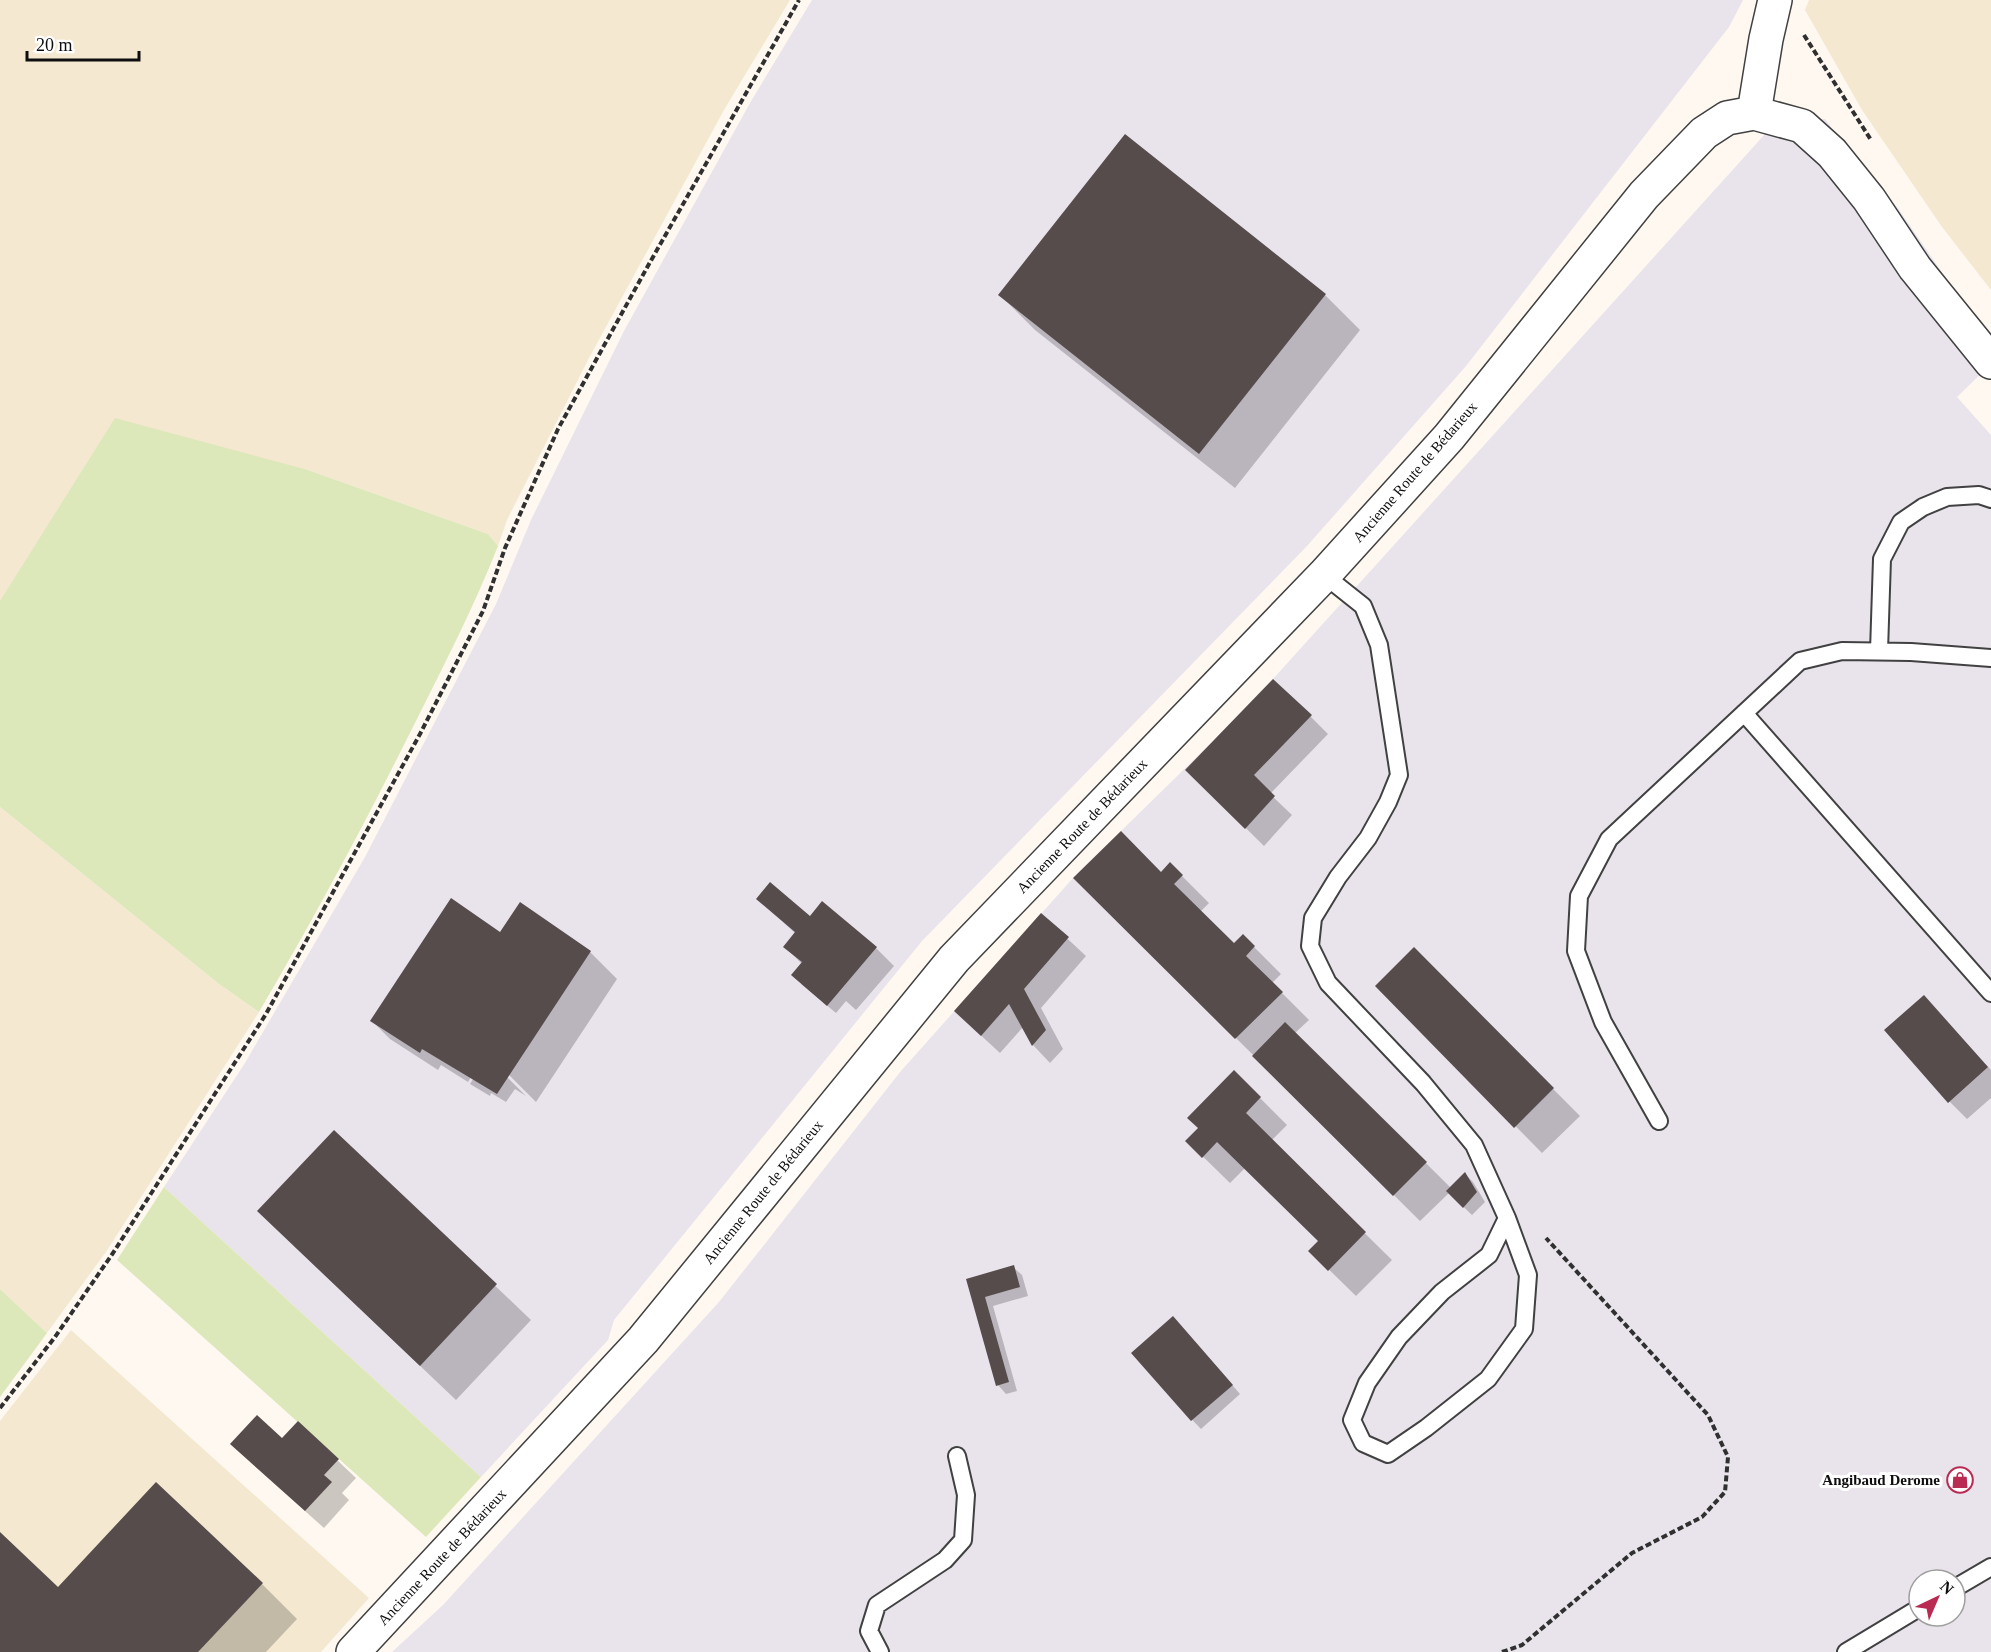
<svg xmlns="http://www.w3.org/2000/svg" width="1991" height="1652" font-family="'Times New Roman',serif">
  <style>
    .industrial { fill: #e9e3ec; fill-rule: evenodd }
    .farmland { fill: #f4e8d1 }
    .green { fill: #dde8ba }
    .shadow { fill: #0003 }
    .building { fill: #564c4b }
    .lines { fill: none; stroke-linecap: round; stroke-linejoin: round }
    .lane-casing { stroke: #414141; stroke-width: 20 }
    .street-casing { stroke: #414141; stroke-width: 36 }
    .path { stroke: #303030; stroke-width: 4; stroke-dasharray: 6 3; stroke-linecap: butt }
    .lane { stroke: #fff; stroke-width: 16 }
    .street { stroke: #fff; stroke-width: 33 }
    .labels { text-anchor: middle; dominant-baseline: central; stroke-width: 6; stroke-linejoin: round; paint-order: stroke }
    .street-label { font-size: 15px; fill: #0e0e0e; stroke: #fff }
    .poi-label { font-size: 15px; font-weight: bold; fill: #0e0e0e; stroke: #fff; text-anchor: end }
  </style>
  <rect width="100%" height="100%" fill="#fef8f0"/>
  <path class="industrial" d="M 812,0 L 1743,0 L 1729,27 L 1466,366 L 1307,546 L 922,941 L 614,1320 L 608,1340 L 481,1477 L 164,1187 L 245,1063 L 365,857 L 496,604 L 531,520 L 624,331 L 750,103 Z
    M 1825,119 L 1860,165 L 1897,207 L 1961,300 L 1991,334 L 1991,364 L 1957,397 L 1991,435 L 1991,1652 L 392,1652 L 443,1605 L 719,1302 L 901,1071 L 1073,878 L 1215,739 L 1273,679 L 1775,123 ZM 1919,1580 L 1955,1580 L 1955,1616 L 1919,1616 Z"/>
  <path class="farmland" d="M 0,0 L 790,0 L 724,110 L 588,360 L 507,520 L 498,546 L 488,534 L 308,470 L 0,605 Z
    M 1809,0 L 1991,0 L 1991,290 L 1942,227 L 1862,110 L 1805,10 Z
    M 0,807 L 219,984 L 259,1012 L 108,1249 L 47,1333 L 0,1289 Z
    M 71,1330 L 369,1598 L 321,1652 L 0,1652 L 0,1421 Z"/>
  <path class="green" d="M 115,418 L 308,470 L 488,534 L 498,546 C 474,607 444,665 415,723 C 366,821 315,917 259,1012 L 219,984 L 0,807 L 0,601 Z
    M 164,1187 L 481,1477 L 426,1537 L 117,1260 Z
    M 0,1289 L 47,1333 L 0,1397 Z"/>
  <path class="shadow" d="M 1000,295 L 1325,295 L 1360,330 L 1235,488 L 1035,330 Z
    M 1310,716 L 1328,734 L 1270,794 L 1292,815 L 1264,846 L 1187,770 Z
    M 1170,864 L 1209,903 L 1200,912 L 1234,945 L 1243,936 L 1281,974 L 1272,983 L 1309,1020 L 1295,1033 L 1451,1188 L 1465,1174 L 1473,1182 L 1485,1202 L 1472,1215 L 1449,1193 L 1420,1221 L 1075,878 L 1161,874 Z
    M 758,899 L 810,918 L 876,948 L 894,966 L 856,1010 L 846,1001 L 836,1013 L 801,984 L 802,964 L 785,947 L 796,934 Z
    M 1042,915 L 1086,956 L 1041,1008 L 1063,1049 L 1050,1063 L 1033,1045 L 1023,1027 L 1000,1053 L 974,1029 Z
    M 501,934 L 590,952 L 617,979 L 536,1102 L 504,1070 L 502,1072 L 526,1096 L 515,1089 L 506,1102 L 491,1093 L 490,1096 L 470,1084 L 481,1066 L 478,1066 L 468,1082 L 441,1065 L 438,1070 L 390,1039 L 372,1021 Z
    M 1414,949 L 1580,1116 L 1542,1153 L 1377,986 Z
    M 1924,997 L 1991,1070 L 1991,1098 L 1967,1119 L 1949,1101 Z
    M 1234,1072 L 1287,1125 L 1271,1141 L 1392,1260 L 1356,1296 L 1310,1251 L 1319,1241 L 1245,1168 L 1230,1183 L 1187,1141 L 1200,1128 Z
    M 334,1132 L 531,1320 L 456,1400 L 294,1246 Z
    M 1013,1267 L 1022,1275 L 1028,1296 L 993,1306 L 1017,1391 L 1006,1394 L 998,1385 L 968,1280 Z
    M 1195,1342 L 1240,1394 L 1201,1429 L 1178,1405 Z
    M 298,1423 L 356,1478 L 342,1493 L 349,1500 L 324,1528 L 250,1462 L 282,1440 Z
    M 0,1534 L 58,1589 L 262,1584 L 297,1619 L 266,1652 L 0,1652 Z"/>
  <path class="building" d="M 1125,134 L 1326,294 L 1199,454 L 998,295 Z
    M 1273,679 L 1312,715 L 1254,775 L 1275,796 L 1245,829 L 1185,770 Z
    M 1121,831 L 1161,872 L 1170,862 L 1183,875 L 1174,884 L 1234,943 L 1243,934 L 1255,946 L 1246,956 L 1283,992 L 1235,1039 L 1073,878 Z
    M 770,882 L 810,916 L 822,901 L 877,947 L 827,1006 L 791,975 L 802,962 L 783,947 L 795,932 L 756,899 Z
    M 451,898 L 500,932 L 520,902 L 591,951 L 497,1094 L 422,1049 L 420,1053 L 370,1021 Z
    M 1041,913 L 1069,937 L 1024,989 L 1046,1030 L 1032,1046 L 1009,1004 L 981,1036 L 954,1011 Z
    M 1414,947 L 1554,1088 L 1514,1128 L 1375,986 Z
    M 1924,995 L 1988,1067 L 1948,1103 L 1884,1030 Z
    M 1285,1022 L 1427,1162 L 1393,1196 L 1252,1056 Z
    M 1234,1070 L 1261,1097 L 1246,1113 L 1366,1232 L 1328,1271 L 1308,1251 L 1318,1241 L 1217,1142 L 1202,1158 L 1185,1141 L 1198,1128 L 1187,1118 Z
    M 334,1130 L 497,1284 L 420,1366 L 257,1211 Z
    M 1465,1172 L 1477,1192 L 1463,1208 L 1446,1191 Z
    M 1014,1265 L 1020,1287 L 985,1297 L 1009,1382 L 996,1386 L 966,1279 Z
    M 1173,1316 L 1233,1385 L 1191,1421 L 1131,1353 Z
    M 257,1415 L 282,1438 L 298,1421 L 339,1459 L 324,1475 L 332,1482 L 305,1511 L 230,1444 Z
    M 156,1482 L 263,1583 L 198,1652 L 0,1652 L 0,1532 L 58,1587 Z"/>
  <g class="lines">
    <g class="lane-casing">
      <path id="lane" d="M 1324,575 L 1363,606 L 1379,645 L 1399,775 L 1388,802 L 1368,838 L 1338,877 L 1313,918 L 1310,946 L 1328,983 L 1423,1083 L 1474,1145 L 1507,1218 L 1528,1275 L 1524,1329 L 1488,1379 L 1426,1428 L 1388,1454 L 1363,1443 L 1352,1420 L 1367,1383 L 1399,1337 L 1442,1292 L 1489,1255 L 1507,1218
        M 1879,651 L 1882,559 L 1901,522 L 1923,507 L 1947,497 L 1979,495 L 1991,499
        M 1744,713 L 1991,993
        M 1659,1121 L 1603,1022 L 1576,951 L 1579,896 L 1609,839 L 1800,661 L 1842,651 L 1911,652 L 1991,658
        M 1955,1588 L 1991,1567
        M 880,1652 L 869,1631 L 877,1605 L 945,1560 L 963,1540 L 966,1495 L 957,1456
        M 1846,1652 L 1919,1608"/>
    </g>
    <g class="street-casing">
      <path id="street" d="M 1754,113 L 1766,39 L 1775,0
        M 353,1652 L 643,1340 L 954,959 L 1324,575 L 1449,437 L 1644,195 L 1704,133 L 1727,118 L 1754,113 L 1802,126 L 1832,153 L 1869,199 L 1915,268 L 1991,362"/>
    </g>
    <path class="path" d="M 1804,35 L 1871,140
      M 0,1408 L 55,1337 L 113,1253 L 266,1014 L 420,734 L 483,611 L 505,548 L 558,429 L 649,264 L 799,0
      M 1502,1652 L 1522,1645 L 1632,1553 L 1702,1517 L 1725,1492 L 1728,1457 L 1708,1415 L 1546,1238"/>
    <use href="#lane" class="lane"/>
    <use href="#street" class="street"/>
  </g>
  <defs>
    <g id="shop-ring" transform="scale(1.35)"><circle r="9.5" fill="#fff" stroke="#b92b53" stroke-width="1.5"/><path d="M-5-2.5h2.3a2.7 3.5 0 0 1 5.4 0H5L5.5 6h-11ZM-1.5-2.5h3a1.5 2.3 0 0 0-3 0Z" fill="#b92b53"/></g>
  </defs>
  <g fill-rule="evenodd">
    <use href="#shop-ring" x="1960" y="1480"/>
  </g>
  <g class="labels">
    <g class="street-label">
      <text transform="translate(1415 472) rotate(-49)">Ancienne Route de Bédarieux</text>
      <text transform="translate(1082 826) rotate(-46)">Ancienne Route de Bédarieux</text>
      <text transform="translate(763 1192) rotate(-51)">Ancienne Route de Bédarieux</text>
      <text transform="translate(442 1557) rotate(-47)">Ancienne Route de Bédarieux</text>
    </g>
    <g class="poi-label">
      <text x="1940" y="1480">Angibaud Derome</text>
    </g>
  </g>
  <g transform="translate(1937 1598) rotate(44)"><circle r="28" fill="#ffffff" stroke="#9f9f9f" stroke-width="1.5"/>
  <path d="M0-4.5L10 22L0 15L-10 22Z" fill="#b92b53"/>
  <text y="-9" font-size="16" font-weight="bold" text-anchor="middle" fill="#0e0e0e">N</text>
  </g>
  <path d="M27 51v9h112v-9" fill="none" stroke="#0e0e0e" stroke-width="3"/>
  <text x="36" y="51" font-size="18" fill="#0e0e0e" stroke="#ffffff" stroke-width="4.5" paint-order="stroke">20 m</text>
</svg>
